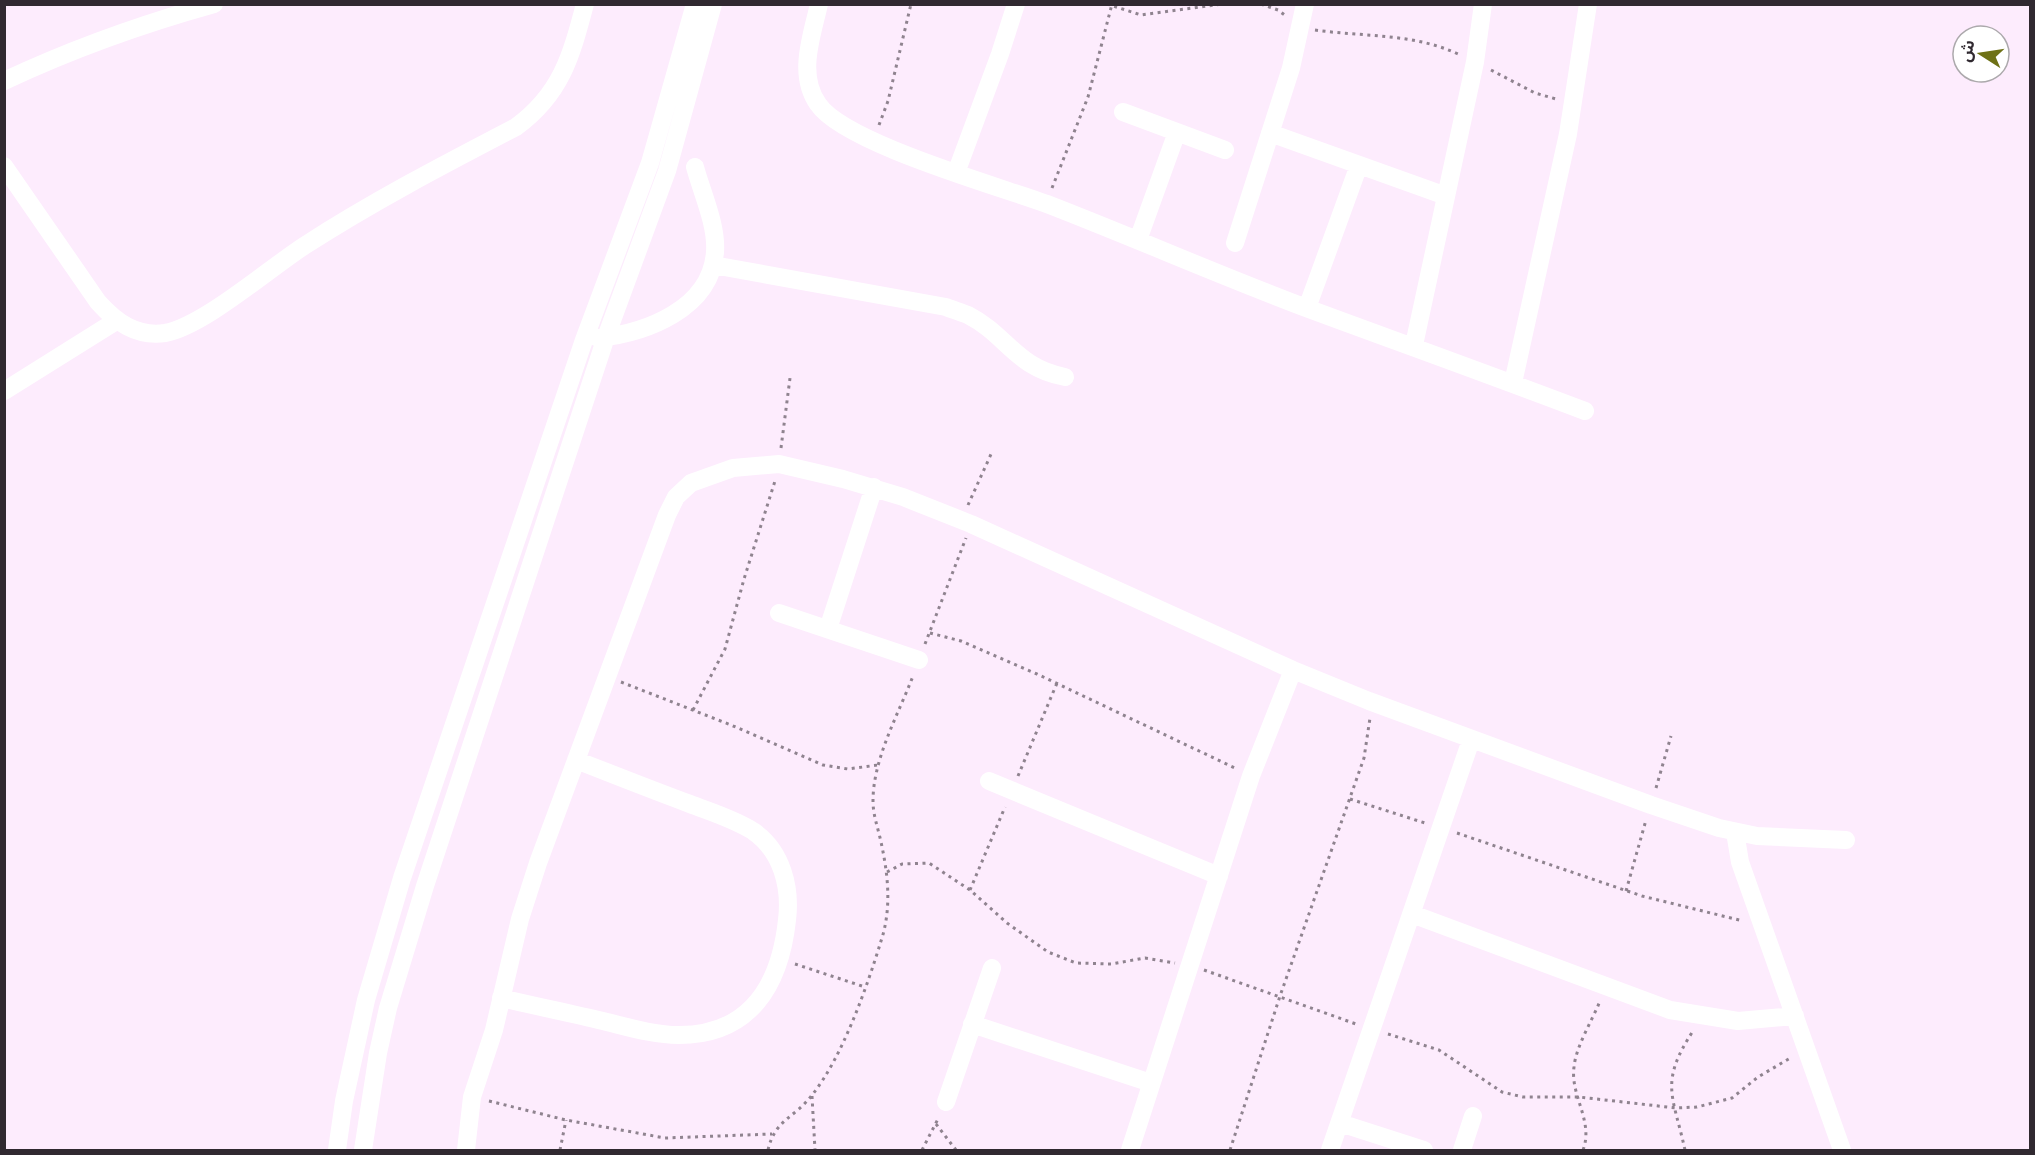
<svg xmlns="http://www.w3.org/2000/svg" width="2035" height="1155" font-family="Commissioner,'Noto Sans Arabic',sans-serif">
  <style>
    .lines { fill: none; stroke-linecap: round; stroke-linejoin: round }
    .path { stroke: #8f838f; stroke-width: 3; stroke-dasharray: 3 4.5; stroke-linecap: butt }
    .minor { stroke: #fff; stroke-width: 18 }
  </style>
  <rect width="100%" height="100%" fill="#fdecfd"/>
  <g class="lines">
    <path class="path" d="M 1107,4 L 1141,15 L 1222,4
      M 1261,4 L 1278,10 L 1286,16
      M 1315,30 C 1364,37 1413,33 1458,54
      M 1491,70 L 1535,93 L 1556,99
      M 879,125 L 888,101 L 911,4
      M 1052,188 L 1088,97 L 1112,4
      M 781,448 L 790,378
      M 968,505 L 992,452
      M 930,633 L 961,641 L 1037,674 L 1237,769
      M 925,644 L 966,538
      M 621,682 L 731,725 L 823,765 L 848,769 L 878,765
      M 693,710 L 725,649 L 744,579 L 775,481
      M 1018,776 L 1057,683
      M 1656,788 L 1671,736
      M 1350,799 L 1425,823
      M 1457,833 L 1642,896 L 1743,921
      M 887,872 L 902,864 L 929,863 L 970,890 L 1007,923 L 1048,952 L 1076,963 L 1111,964 L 1145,958 L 1175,963
      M 970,890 L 1005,807
      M 1626,891 L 1646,820
      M 795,964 L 865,987
      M 1204,970 L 1356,1024
      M 1388,1034 L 1439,1050 L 1502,1092 L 1523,1097 L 1579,1097 L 1676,1108 L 1697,1107 L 1732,1098 L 1758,1077 L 1792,1057
      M 812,1096 L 815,1150
      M 489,1101 L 566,1120 L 665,1138 L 772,1134
      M 936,1124 L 956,1150
      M 560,1150 L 566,1120
      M 768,1150 C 775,1119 795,1118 812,1095 C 842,1058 867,987 881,941 C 892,908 888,874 881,842 C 878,828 873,815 873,801 C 873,759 898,715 913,676
      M 922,1150 L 939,1117
      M 1230,1150 L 1280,996 L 1364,758 L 1370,718
      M 1583,1150 C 1594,1121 1570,1096 1574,1067 C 1576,1046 1592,1021 1600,1001
      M 1685,1150 C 1673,1095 1659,1083 1693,1031"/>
    <path class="minor" d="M 819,4 C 812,36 797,74 818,104 C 844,143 998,186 1047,204 C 1135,238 1221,276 1309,309 C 1401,343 1493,376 1585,411
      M 4,81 C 72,49 142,24 214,4
      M 1123,112 L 1225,150
      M 1270,133 L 1446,196
      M 4,166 L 98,302 C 116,322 136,337 165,333 C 202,327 270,268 304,246 C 372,202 443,165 516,127 C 561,94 571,57 585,4
      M 956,173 L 1000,54 L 1016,4
      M 1138,240 L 1177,132
      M 1235,243 L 1291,68 L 1305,4
      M 713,265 L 946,307 C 953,310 961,312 968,315 C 1007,335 1016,368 1065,377
      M 1307,308 L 1359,165
      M 598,338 C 646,333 711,309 715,252 C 717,225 702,193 695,167
      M 1414,345 L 1475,62 L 1483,4
      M 1513,383 L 1568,134 L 1588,4
      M 4,391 L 116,321
      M 779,613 L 919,660
      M 828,629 L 874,487
      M 989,781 L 1219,876
      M 1735,832 L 1740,862 L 1842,1150
      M 1412,914 L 1670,1010 L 1738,1021 L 1795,1016
      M 501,998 C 535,1006 569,1013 603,1021 C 628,1027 653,1035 679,1035 C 750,1035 780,985 787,920 C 791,887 782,851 753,831 C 734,819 711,812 690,804 C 652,790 614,775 576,760
      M 972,1024 L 1151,1083
      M 946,1102 L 992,968
      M 1340,1123 L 1424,1150
      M 337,1150 L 344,1101 L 366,1000 L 402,878 L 584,340 L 650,163 L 695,4
      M 363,1150 L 378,1053 L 388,1008 L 425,886 L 606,337 L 667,171 L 713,4
      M 466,1150 L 472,1097 L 494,1030 L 520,919 L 538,863 L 667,515 L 676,497 L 691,483 L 733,468 L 779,464 L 843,479 L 903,497 L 971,524 L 1293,670 L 1369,701 L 1651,805 L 1719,828 L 1757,836 L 1846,840
      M 1130,1150 L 1251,776 L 1293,670
      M 1330,1150 L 1471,740
      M 1462,1150 L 1473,1116"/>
  </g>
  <rect width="2035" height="1155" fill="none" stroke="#302930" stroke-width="12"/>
  <g transform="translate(1981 54) rotate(282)"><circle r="28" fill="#ffffff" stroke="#aca9ac" stroke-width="1.5"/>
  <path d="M0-4.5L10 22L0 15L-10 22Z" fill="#6e7116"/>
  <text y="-9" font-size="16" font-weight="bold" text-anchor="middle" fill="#302930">ش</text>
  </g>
</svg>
